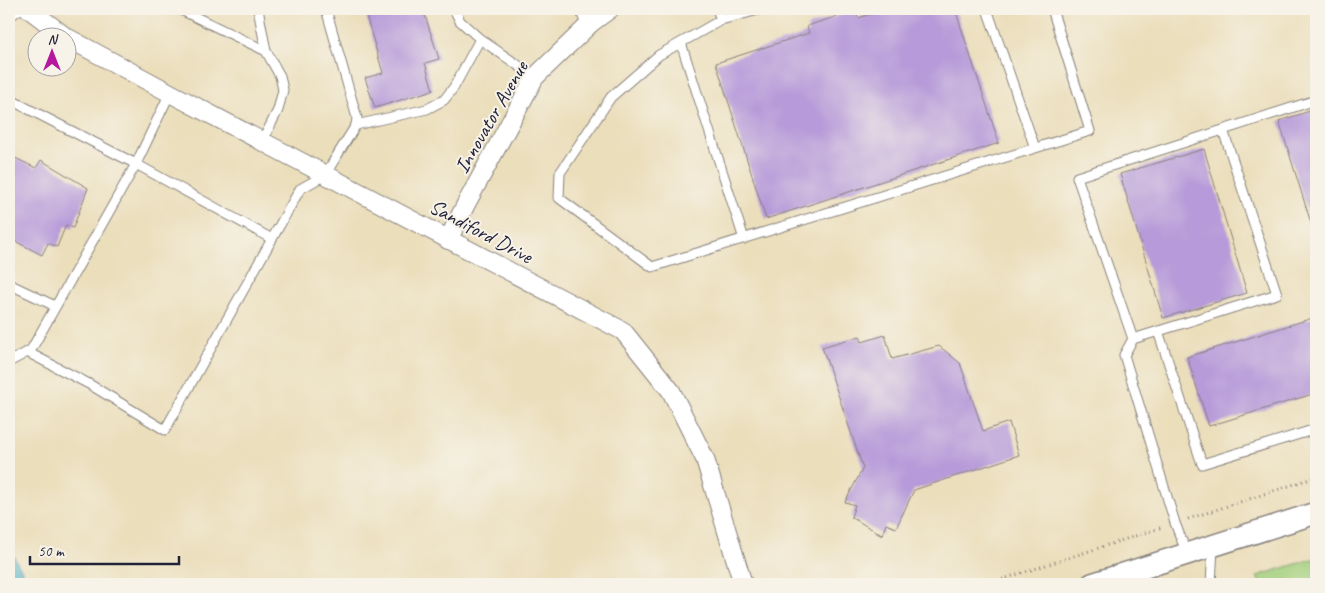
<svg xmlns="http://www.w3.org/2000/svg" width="1325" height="593" font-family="Caveat,sans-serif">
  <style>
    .green { fill: #a3cf7c; stroke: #62785c }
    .water { fill: #40abc0; stroke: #31667e }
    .building { fill: #b69ad9 }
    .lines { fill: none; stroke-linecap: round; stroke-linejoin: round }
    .service-casing { stroke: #86807b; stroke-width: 11 }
    .minor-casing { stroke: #86807b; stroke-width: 20 }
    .tertiary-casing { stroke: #86807b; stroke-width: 24 }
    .path { stroke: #86807b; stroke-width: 3; stroke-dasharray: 1 4; stroke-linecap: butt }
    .service { stroke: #fff; stroke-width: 9 }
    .minor { stroke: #fff; stroke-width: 18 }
    .tertiary { stroke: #fff; stroke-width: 21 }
    .labels { text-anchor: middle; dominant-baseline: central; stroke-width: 4; stroke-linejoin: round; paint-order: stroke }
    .street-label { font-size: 21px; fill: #22223b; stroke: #f7f3e8 }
  </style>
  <rect width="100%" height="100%" fill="#f7f3e8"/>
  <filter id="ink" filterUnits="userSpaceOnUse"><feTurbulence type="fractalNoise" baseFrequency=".02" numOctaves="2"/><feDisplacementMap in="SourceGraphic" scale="10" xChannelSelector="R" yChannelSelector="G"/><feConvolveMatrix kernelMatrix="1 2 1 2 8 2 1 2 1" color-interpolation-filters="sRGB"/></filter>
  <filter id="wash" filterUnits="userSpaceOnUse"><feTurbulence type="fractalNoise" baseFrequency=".0096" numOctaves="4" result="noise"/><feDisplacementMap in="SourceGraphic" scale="20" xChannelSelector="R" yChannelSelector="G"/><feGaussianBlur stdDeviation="1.12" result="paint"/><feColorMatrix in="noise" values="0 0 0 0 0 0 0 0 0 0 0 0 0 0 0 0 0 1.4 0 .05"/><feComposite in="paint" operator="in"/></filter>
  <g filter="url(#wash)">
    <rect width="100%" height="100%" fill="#ebdebb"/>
    <path class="green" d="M 1316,558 L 1316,584 L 1260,584 L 1257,576 Z"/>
    <path class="water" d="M 9,548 L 30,584 L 9,584 Z"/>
    <g id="blocks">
      <path class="building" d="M 364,9 L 423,9 L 439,59 L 425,63 L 433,90 L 375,108 L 365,78 L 383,73 Z
        M 886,9 L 955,9 L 999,143 L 766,219 L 716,63 L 809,33 L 807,26 L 856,10 L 858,18 Z
        M 1316,109 L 1316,239 L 1279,121 Z
        M 1204,149 L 1247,293 L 1163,318 L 1120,174 Z
        M 9,155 L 36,168 L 41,160 L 88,188 L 73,228 L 66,225 L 57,247 L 48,243 L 42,255 L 9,238 Z
        M 1316,317 L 1316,393 L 1209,426 L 1187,357 Z
        M 885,335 L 892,359 L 939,346 L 960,363 L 983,431 L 1009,422 L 1019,455 L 914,490 L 896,528 L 886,524 L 882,535 L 851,517 L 855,505 L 845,502 L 863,468 L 822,347 L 860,336 L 862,342 Z"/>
    </g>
  </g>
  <g filter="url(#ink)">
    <use href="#blocks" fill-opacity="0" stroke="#86807b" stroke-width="1"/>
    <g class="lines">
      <g class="service-casing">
        <path id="service" d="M 179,9 L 266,51
          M 258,9 L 266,51 L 280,76 L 283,90 L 278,110 L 262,142
          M 454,9 L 460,21 L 480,39 L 535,77
          M 580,9 L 587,27
          M 717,9 L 721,20
          M 762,9 L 721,20 L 659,55 L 611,97 L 560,173 L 559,198 L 652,267 L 1090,131 L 1052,9
          M 987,9 L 1035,148
          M 9,17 L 20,9
          M 681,43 L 744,239
          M 9,99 L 136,164 L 272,239
          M 356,125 L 427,109 L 444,100 L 454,87 L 480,39
          M 9,284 L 55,306
          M 1158,331 L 1202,464 L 1316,429
          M 1133,339 L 1277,294 L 1223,130
          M 27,352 L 89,384 L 165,430 L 300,189 L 325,175 L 356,125 L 357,118 L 326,9
          M 9,362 L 31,350 L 136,164 L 170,93
          M 1187,554 L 1175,523 L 1124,355 L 1133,339 L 1077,177 L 1316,100
          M 1211,584 L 1213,547"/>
      </g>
      <g class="minor-casing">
        <path id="minor" d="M 29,9 L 67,38
          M 68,38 L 170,93 L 623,331 L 671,391 L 705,459 L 743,584
          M 448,240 L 466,204 L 535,77 L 591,23 L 610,9"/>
      </g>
      <g class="tertiary-casing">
        <path id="tertiary" d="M 1092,584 L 1316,513"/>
      </g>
      <path class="path" d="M 1188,519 L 1316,477
        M 988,584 L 1163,527"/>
      <use href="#service" class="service"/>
      <use href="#minor" class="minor"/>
      <use href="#tertiary" class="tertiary"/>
    </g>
  </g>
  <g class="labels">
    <g class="street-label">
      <text transform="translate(491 117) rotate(-60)">Innovator Avenue</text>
      <text transform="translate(481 231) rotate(28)">Sandiford Drive</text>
    </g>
  </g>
  <rect width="1325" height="593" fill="none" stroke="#f7f3e8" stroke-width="30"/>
  <g transform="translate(52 52)"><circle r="24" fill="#f7f3e8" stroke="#a29fa3"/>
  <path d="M0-4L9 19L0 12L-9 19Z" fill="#b5179e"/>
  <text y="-8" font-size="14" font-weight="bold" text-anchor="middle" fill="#22223b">N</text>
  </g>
  <path d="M30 556v8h149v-8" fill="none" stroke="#22223b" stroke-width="2.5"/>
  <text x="38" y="556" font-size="15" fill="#22223b" stroke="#f7f3e8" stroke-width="4" paint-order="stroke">50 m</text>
</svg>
